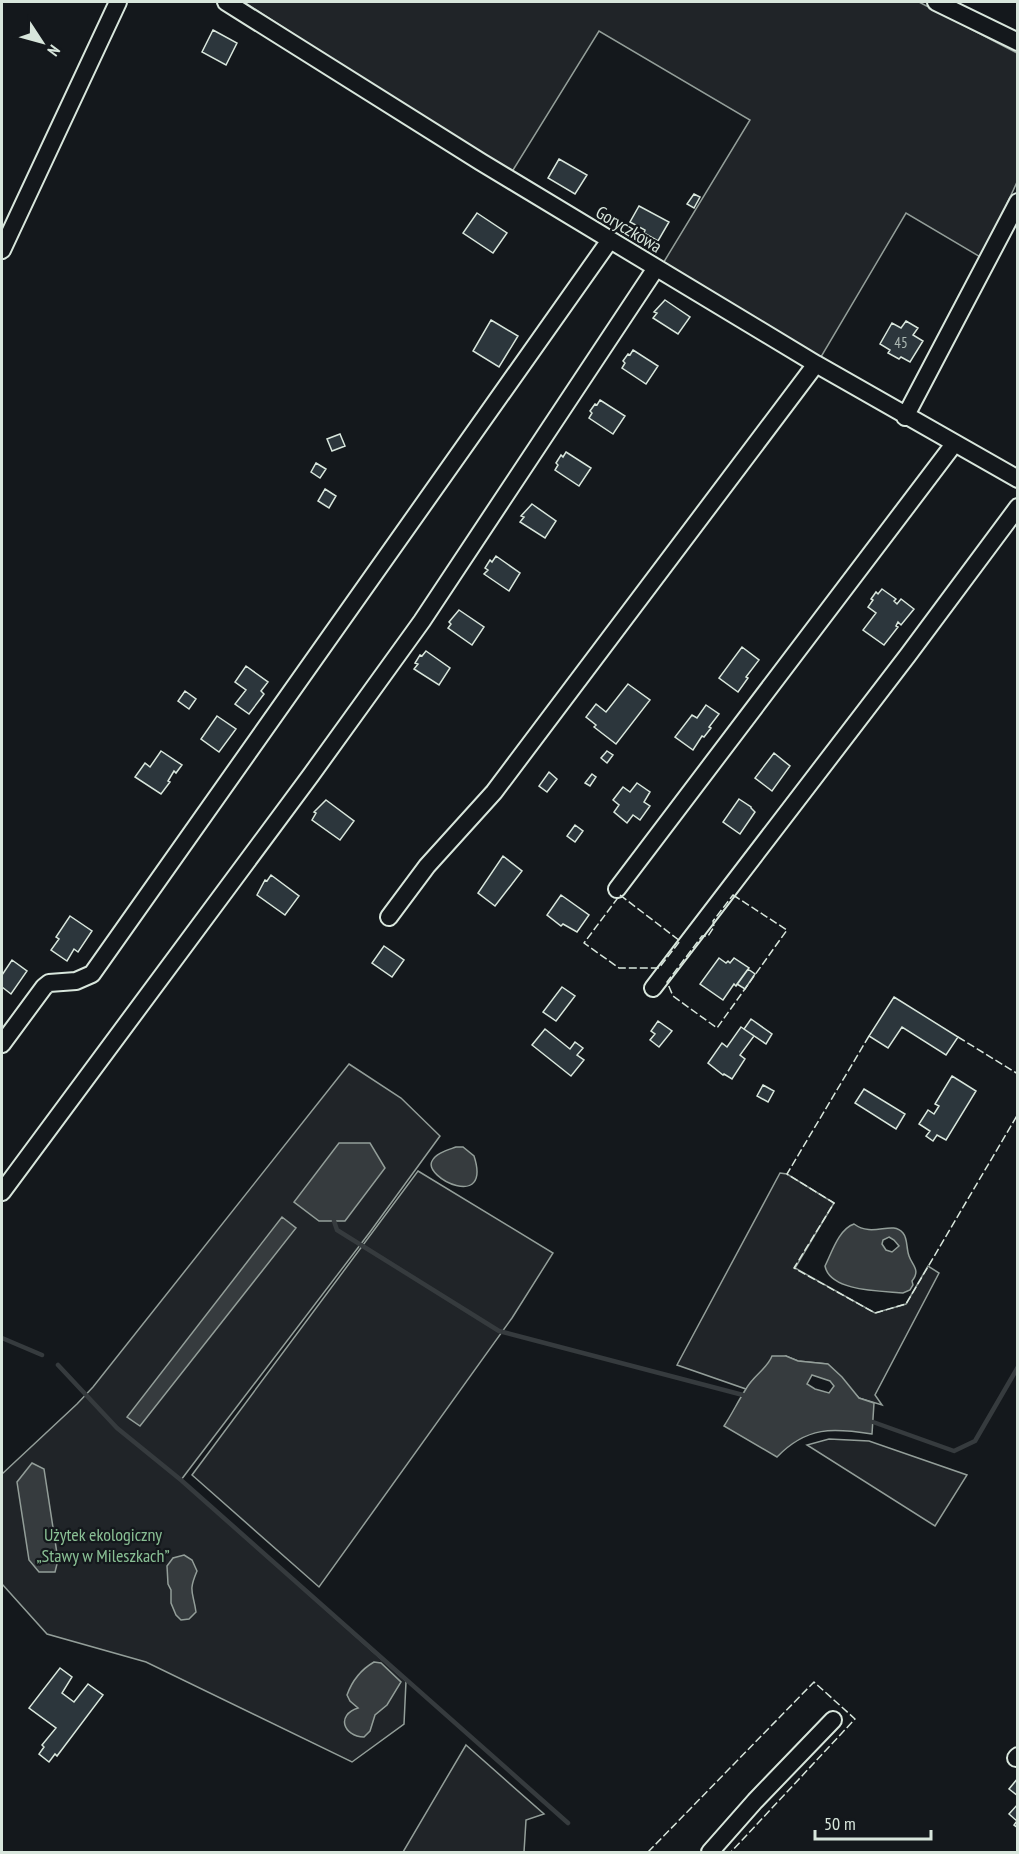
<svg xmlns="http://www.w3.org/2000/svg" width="1019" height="1854" font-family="'PT Sans Narrow',sans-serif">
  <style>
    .green { fill: #202428; stroke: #939e99; stroke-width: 1.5 }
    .water { fill: #363b3e; stroke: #939e99; stroke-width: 1.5; fill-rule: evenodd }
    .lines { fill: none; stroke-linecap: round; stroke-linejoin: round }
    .stream { stroke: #363b3e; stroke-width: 4.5 }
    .building { fill: #2c363c; stroke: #d8e6dc; stroke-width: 1.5 }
    .minor-casing { stroke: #d8e6dc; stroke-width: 20 }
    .minor { stroke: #14181c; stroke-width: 16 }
    .fence { stroke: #d8e6dc; stroke-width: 1.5; stroke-dasharray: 8 3; stroke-linecap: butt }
    .labels { text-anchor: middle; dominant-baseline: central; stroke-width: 4.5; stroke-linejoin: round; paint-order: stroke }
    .number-label { font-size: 15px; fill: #adbab4 }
    .street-label { font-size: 18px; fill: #d8e6dc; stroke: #14181c }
    .park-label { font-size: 18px; fill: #8ac095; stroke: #14181c }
  </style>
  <rect width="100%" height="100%" fill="#14181c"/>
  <path class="green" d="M 244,2 L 919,2 L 1017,53 L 1017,182 L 982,258 L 906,213 L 818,362 L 662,265 L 750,120 L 599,31 L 510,175 Z
    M 349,1064 L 401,1098 L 440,1136 L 370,1232 L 181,1480 L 406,1681 L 404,1724 L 352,1762 L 146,1662 L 47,1634 L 2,1584 L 2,1474 L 77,1404 L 93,1387 Z
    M 418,1171 L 553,1253 L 512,1318 L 319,1587 L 192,1475 Z
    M 780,1173 L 787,1174 L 834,1203 L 795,1268 L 875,1313 L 906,1304 L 928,1266 L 939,1273 L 875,1395 L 882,1405 L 859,1398 L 827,1364 L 798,1361 L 786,1356 C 768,1364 758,1373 746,1389 L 677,1365 Z
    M 829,1439 L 869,1441 L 967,1475 L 935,1526 L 807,1445 Z
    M 466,1745 L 544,1814 L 526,1820 L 524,1852 L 403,1852 Z"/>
  <path class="water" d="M 339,1143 L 370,1143 L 385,1168 L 345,1221 L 319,1221 L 294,1202 Z
    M 456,1147 L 463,1147 L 474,1156 C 492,1211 423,1178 432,1161 C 436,1153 448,1150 456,1147 Z
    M 282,1217 L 296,1228 L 140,1426 L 127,1417 Z
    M 854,1224 C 873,1238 892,1220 903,1233 C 908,1239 906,1248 909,1256 C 912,1265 921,1270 912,1281 L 913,1285 L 910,1290 L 903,1293 C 883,1291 830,1292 825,1266 C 832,1252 839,1229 854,1224 ZM 889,1237 L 894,1240 L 899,1246 L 892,1252 L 886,1250 L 882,1244 L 883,1240 Z
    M 772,1356 L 786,1356 L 798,1361 L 828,1364 L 842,1377 L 859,1398 L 874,1403 L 872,1434 C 833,1428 807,1426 777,1457 L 724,1426 C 732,1414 738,1401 746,1389 C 753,1376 767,1369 772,1356 ZM 812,1375 L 830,1381 L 834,1386 L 829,1393 L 815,1389 L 807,1384 Z
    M 32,1463 L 44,1469 L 58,1560 L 55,1572 L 39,1572 L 29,1560 L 17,1482 Z
    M 184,1555 L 192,1560 L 197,1571 C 188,1592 193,1591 196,1612 L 189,1619 L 181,1620 L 176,1615 L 171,1603 L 171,1590 L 168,1584 L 167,1566 L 173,1558 Z
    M 374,1662 L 381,1663 L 401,1682 L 387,1705 L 375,1715 L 370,1731 L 364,1737 C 343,1736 336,1715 358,1708 L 350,1701 L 347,1695 C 352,1681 362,1669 374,1662 Z"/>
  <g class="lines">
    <path class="stream" d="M 334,1221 L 337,1230 L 499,1331 L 743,1395
      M 2,1338 L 42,1355
      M 58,1365 L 117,1428 L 181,1480 L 568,1823
      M 873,1422 L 954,1451 L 975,1441 L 1018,1367"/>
  </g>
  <path class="building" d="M 213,30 L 237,43 L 226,65 L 202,52 Z
    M 559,159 L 587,175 L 575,194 L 548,178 Z
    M 694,194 L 700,197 L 694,208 L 687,204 Z
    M 639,206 L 669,222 L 658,241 L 644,233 L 645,230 L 630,222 Z
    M 477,213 L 507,233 L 493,253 L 463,233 Z
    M 665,300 L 690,317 L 678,334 L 653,318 L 657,313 L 654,312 Z
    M 491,320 L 518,336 L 499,367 L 473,351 Z
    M 906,321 L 918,328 L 913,335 L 923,341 L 910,362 L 901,357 L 899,359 L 888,353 L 890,350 L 880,344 L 892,323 L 901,328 Z
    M 633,350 L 658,366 L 646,384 L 622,368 L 625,363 L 623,361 L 628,354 L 630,355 Z
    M 600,400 L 625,416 L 613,434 L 589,418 L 592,413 L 590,411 L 595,404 L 597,405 Z
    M 340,434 L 345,446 L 332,451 L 327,439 Z
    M 566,452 L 591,468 L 579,486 L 555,470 L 558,465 L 556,463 L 561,455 L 563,457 Z
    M 316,463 L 326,469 L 320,478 L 311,472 Z
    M 325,489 L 336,496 L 329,508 L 318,501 Z
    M 532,504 L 556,521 L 545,538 L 520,522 L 524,517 L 521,516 Z
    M 496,556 L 520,573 L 509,591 L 484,574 L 488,570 L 485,568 L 490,560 L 492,562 Z
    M 882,589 L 896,599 L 894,601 L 897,604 L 901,599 L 914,609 L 901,625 L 898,622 L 896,626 L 898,627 L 884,645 L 863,630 L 876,613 L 868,607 L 873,600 L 871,599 L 876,592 L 878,594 Z
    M 459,610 L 484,627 L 472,645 L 448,628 L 451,624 L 449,622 Z
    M 742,647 L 759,660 L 746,677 L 748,678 L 738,692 L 719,678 Z
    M 426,651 L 450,668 L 439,685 L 414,669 L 418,664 L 415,663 L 420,655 L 422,656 Z
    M 246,666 L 268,682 L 261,691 L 264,694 L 249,714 L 235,704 L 246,690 L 235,682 Z
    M 628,684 L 650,700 L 616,744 L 594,727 L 596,725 L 586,717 L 596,704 L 606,712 Z
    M 185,691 L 196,699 L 189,709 L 178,701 Z
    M 706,705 L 719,714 L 709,727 L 711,728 L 704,737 L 702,736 L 693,750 L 675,737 L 692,715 L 697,718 Z
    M 217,716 L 236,729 L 219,752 L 201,739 Z
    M 161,751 L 182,765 L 176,773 L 174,771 L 168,781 L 170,782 L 161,794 L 135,777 L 145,763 L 150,767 Z
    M 607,751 L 613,755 L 607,763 L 601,758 Z
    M 774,753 L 790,766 L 772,791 L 755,778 Z
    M 549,772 L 557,779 L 547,792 L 539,786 Z
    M 592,774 L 596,777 L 590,786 L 585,783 Z
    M 637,783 L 650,792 L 644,802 L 650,806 L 640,820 L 633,815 L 627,823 L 614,812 L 619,805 L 613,800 L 623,787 L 630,792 Z
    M 739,799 L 751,807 L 751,808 L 755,812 L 740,834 L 723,822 Z
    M 326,800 L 354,821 L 340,840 L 312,820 L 316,813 L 314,812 Z
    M 575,825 L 583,831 L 575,842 L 567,836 Z
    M 503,856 L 522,871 L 495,906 L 478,893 Z
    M 271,875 L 299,896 L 285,915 L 257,895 L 265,880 L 267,881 Z
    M 561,895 L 589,915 L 577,932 L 563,924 L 561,926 L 547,915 Z
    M 70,916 L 92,931 L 78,952 L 74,949 L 67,961 L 51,950 L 59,939 L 56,937 Z
    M 384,946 L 404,960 L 392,977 L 372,963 Z
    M 719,958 L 726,963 L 728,961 L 730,963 L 734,958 L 749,968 L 736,986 L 734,984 L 723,1000 L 700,984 Z
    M 12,960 L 27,971 L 11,994 L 2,987 L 2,975 Z
    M 748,969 L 755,974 L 745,989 L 737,984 Z
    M 562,987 L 575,996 L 556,1021 L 543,1012 Z
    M 894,997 L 958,1037 L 946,1055 L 902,1027 L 888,1048 L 869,1036 Z
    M 751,1019 L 772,1034 L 766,1044 L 744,1029 Z
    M 658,1021 L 672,1031 L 659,1047 L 650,1040 L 655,1034 L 651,1031 Z
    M 741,1027 L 754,1036 L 740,1055 L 745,1059 L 732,1079 L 724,1074 L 723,1075 L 708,1063 L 722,1043 L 727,1047 Z
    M 545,1029 L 570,1049 L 575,1042 L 583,1048 L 577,1055 L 584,1060 L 571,1076 L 532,1045 Z
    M 952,1076 L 976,1091 L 946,1140 L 937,1135 L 933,1141 L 926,1136 L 930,1131 L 919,1124 L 928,1110 L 934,1114 L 939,1106 L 935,1104 Z
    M 763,1085 L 774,1091 L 768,1102 L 757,1096 Z
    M 864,1089 L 905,1114 L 896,1129 L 855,1103 Z
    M 60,1668 L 72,1677 L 62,1693 L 74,1702 L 88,1684 L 103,1695 L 57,1756 L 55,1754 L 49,1762 L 39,1754 L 44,1747 L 42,1745 L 56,1728 L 29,1708 Z
    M 1018,1778 L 1018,1796 L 1009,1789 Z
    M 1018,1804 L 1018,1828 L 1014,1825 L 1017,1821 L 1009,1814 Z"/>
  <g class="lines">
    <g class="minor-casing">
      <path id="minor" d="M 226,2 L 481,162 L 816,364 L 1018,479
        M 936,2 L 1018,42
        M 2,250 L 118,2
        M 905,417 L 1018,202
        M 617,889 L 954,444
        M 389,917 L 427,866 L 494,792 L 816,364
        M 653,988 L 908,655 L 1018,507
        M 2,1044 L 44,987 L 49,983 L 76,981 L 92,974 L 610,240
        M 2,1192 L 311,775 L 422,621 L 656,268
        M 1016,1758 L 1018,1756
        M 710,1852 L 755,1801 L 833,1720"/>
    </g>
    <use href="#minor" class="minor"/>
    <path class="fence" d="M 620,895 L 680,941 L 659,968 L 619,968 L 584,943 Z
      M 733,895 L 787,930 L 717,1028 L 673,996 L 667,982 L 702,936 L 708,936 L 714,927 L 713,921 Z
      M 869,1036 L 787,1174 L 834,1203 L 794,1268 L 875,1313 L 906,1304 L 1018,1114
      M 958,1037 L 1018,1074
      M 648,1852 L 814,1682 L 855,1719 L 731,1852"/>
  </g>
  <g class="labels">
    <g class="number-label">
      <text x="901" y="342">45</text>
    </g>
    <g class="street-label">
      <text transform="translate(629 229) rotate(31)">Goryczkowa</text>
    </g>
    <g class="park-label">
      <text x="103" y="1534">Użytek ekologiczny<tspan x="103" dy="21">„Stawy w Mileszkach”</tspan></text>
    </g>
  </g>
  <rect width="1019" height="1854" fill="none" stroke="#d8e6dc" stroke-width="6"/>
  <g transform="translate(42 42) rotate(126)" stroke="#14181c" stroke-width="4.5" paint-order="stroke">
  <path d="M0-4.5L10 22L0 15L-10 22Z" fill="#d8e6dc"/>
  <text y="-9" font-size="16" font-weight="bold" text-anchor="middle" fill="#d8e6dc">N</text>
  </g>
  <path d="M815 1830v9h116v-9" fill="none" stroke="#d8e6dc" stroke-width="3"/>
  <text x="824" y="1830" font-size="18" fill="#d8e6dc" stroke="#14181c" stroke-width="4.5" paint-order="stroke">50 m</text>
</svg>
